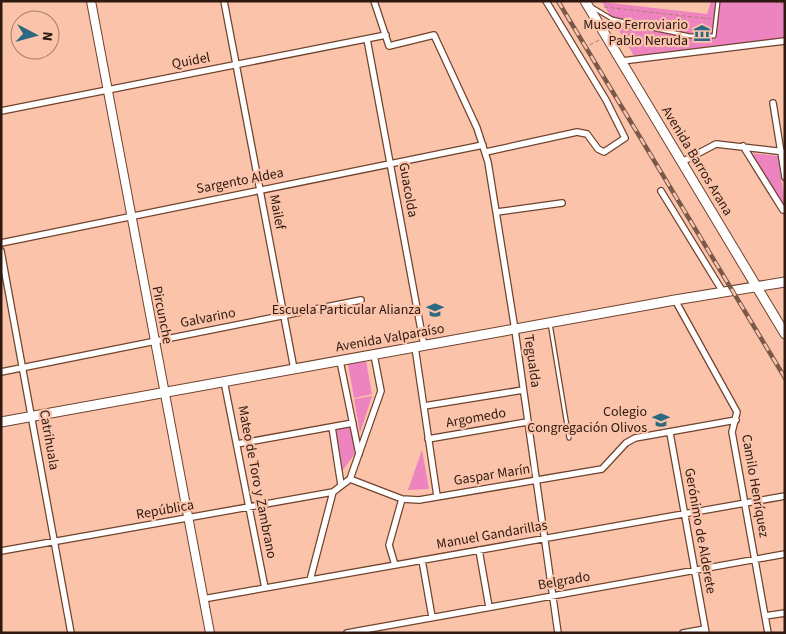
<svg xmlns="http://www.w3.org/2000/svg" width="786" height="634" font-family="'Source Sans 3',sans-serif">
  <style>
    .green { fill: #ed84c0 }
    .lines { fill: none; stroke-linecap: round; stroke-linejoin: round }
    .service-casing { stroke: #71432d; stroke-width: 5.5 }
    .minor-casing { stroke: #71432d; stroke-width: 8 }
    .tertiary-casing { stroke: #71432d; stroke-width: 10 }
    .secondary-casing { stroke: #71432d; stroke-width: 11 }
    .path { stroke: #ab816e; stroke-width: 1; stroke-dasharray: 4 2.5; stroke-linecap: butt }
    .service { stroke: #fff; stroke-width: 3 }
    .minor { stroke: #fff; stroke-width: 5.5 }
    .tertiary { stroke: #fff; stroke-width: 8 }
    .secondary { stroke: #fff; stroke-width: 9 }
    .rail-casing { stroke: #7a594a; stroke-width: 4.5 }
    .rail { stroke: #fac3aa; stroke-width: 2.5; stroke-dasharray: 8; stroke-linecap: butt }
    .labels { text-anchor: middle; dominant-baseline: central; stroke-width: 4.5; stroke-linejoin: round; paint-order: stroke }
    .poi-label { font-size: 14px; fill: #2d1910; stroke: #fac3aa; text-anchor: end }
    .street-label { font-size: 14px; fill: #2d1910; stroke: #fac3aa }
  </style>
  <rect width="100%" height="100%" fill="#fac3aa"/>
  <path class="green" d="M 711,1 L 785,1 L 785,40 L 634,56 L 602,2 L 707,14 Z
    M 750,153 L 778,156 L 785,205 L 782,205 Z
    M 366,361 L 372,394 L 354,398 L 348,364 Z
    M 372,396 L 360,433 L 354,399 Z
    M 350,423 L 355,454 L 342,471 L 334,426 Z
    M 422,450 L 429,489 L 408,490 Z"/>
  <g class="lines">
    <g class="service-casing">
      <path id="service" d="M 592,7 L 612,19 L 642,26 L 690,36 L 714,36 L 718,1
        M 550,323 L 569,438"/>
    </g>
    <g class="minor-casing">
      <path id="minor" d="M 224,1 L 294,369
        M 374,1 L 389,46 L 434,35 L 477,128 L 488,162 L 515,330 L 558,633
        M 367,39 L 424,346
        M 622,61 L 785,41
        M 773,103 L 785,177
        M 1,111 L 386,35
        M 743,146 L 783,210 L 785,210
        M 486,152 L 577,132 L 587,134 L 598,149 L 604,152 L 625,138 L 606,100 L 546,1
        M 682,162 L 716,144 L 785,152
        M 661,191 L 723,292
        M 497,212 L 562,203
        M 1,243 L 483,145
        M 1,251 L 71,633
        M 675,300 L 737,412 L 732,432 L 768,633
        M 415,347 L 437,496
        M 340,361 L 359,454
        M 1,372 L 361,300
        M 224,381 L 265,588
        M 424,406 L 523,390
        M 332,427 L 341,485
        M 670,433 L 706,633
        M 428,439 L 527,422
        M 237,444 L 353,423
        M 350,479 L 402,499 L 419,500 L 602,469 L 626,443 L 635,438 L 736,420
        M 479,550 L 489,607
        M 1,551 L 333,492
        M 422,560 L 432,617
        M 395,565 L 389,545 L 402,499
        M 310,580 L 333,492 L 350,479 L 381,391 L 374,355
        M 203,599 L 785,496
        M 765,616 L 785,613
        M 347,633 L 785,554
        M 683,633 L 705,629"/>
    </g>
    <g class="tertiary-casing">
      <path id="tertiary" d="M 91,1 L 210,633"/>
    </g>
    <g class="secondary-casing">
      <path id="secondary" d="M 585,1 L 785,334
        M 1,422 L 675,300 L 785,282"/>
    </g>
    <path class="path" d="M 768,1 L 785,4
      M 604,7 L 711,19
      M 584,48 L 599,40"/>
    <use href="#service" class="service"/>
    <use href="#minor" class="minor"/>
    <use href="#tertiary" class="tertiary"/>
    <use href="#secondary" class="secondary"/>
    <g class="rail-casing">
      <path id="rail" d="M 558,1 L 785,378"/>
    </g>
    <use href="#rail" class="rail"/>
  </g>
  <defs>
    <g id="museum-bare" transform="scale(1.35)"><path d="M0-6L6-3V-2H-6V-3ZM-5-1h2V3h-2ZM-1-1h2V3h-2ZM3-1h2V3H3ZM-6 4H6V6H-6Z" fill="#2d6a81" stroke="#fac3aa" stroke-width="2.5" paint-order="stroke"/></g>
    <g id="school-bare" transform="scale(1.35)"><path d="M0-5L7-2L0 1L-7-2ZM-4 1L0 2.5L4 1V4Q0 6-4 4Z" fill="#2d6a81" stroke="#fac3aa" stroke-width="2.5" paint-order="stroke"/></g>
  </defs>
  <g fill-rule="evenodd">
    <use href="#museum-bare" x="702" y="33"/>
    <use href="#school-bare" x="435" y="310"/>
    <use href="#school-bare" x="661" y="420"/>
  </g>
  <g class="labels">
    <g class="poi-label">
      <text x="688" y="25">Museo Ferroviario<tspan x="688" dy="16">Pablo Neruda</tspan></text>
      <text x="421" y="310">Escuela Particular Alianza</text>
      <text x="647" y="412">Colegio<tspan x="647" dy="16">Congregación Olivos</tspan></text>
    </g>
    <g class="street-label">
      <text transform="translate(191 61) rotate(-11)">Quidel</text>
      <text transform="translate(697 161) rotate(59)">Avenida Barros Arana</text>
      <text transform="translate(240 181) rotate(-11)">Sargento Aldea</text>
      <text transform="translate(408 190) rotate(80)">Guacolda</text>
      <text transform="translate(277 212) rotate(79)">Mailef</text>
      <text transform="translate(162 315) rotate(79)">Pircunche</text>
      <text transform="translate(208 318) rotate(-11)">Galvarino</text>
      <text transform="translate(390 338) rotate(-10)">Avenida Valparaíso</text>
      <text transform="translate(532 361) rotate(82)">Tegualda</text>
      <text transform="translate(476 418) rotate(-10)">Argomedo</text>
      <text transform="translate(49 440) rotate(80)">Catrihuala</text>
      <text transform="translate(492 475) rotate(-9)">Gaspar Marín</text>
      <text transform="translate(257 482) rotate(79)">Mateo de Toro y Zambrano</text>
      <text transform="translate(755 486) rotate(80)">Camilo Henríquez</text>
      <text transform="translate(165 510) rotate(-10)">República</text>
      <text transform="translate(700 531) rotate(80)">Gerónimo de Alderete</text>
      <text transform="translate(492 535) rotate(-10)">Manuel Gandarillas</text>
      <text transform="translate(564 581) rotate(-10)">Belgrado</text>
    </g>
  </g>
  <rect width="786" height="634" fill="none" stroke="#2d1910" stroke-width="5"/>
  <g transform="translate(35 35) rotate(96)"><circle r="24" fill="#fac3aa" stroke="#a87f6c"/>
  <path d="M0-4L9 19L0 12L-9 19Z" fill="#2d6a81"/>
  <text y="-8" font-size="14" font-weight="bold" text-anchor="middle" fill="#2d1910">N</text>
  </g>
</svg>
